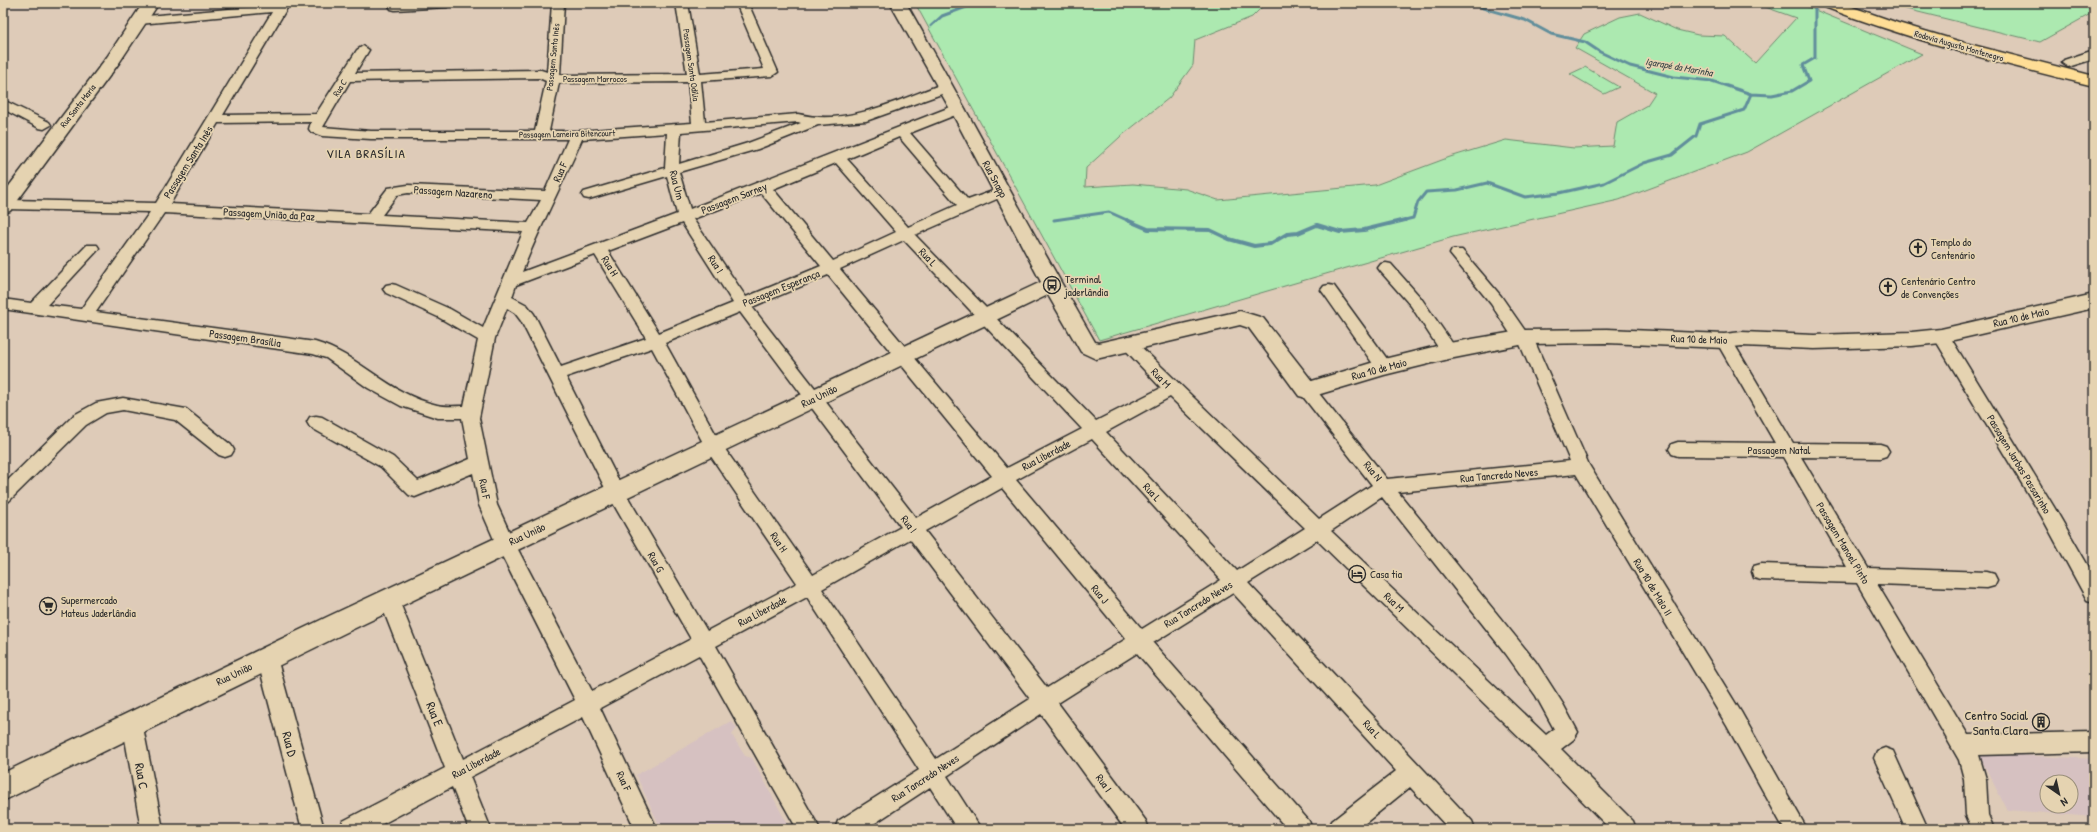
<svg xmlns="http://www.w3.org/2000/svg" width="2097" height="832" font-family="'Patrick Hand',sans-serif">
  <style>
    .built { fill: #d6c1c1; fill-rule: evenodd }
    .green { fill: #ace9b0; stroke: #6c8a6e }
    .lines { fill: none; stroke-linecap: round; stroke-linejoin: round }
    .stream-far1 { stroke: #618e9b; stroke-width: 3 }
    .stream { stroke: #618e9b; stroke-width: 4 }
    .street-casing { stroke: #2b2b2b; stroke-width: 3 }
    .secondary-casing { stroke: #2b2b2b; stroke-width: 3 }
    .primary-casing { stroke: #2b2b2b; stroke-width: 3 }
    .street { fill: #e5d3b1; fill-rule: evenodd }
    .secondary { fill: #e5d3b1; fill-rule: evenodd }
    .primary { fill: #fedd96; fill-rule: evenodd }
    .labels { text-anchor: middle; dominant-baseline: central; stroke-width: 3.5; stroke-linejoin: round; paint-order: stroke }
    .far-street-label { font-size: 9px; fill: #2b2b2b; stroke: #e5d3b1 }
    .far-water-label { font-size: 10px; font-style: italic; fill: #384447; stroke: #e5d3b1 }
    .street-label { font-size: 11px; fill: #2b2b2b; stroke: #e5d3b1 }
    .poi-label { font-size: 11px; fill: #2b2b2b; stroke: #e5d3b1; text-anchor: start }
    .quarter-label { font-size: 13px; letter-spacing: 1px; fill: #2b2b2b; stroke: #e5d3b1 }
    .near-street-label { font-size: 13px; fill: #2b2b2b; stroke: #e5d3b1 }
    .near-poi-label { font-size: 13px; fill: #2b2b2b; stroke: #e5d3b1; text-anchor: end }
  </style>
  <rect width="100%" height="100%" fill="#decbb8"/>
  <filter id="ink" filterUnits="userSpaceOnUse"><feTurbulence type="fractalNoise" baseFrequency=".025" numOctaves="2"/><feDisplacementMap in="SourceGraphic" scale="8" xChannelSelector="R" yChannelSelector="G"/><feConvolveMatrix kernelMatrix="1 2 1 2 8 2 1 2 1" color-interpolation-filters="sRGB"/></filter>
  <g filter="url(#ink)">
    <path class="built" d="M 731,721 L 737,728 L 732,735 L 745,756 L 752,758 L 790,829 L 661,829 L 636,775 Z
      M 1978,753 L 2094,759 L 2094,817 L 2007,810 ZM 2047,782 L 2071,782 L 2071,806 L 2047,806 Z"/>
    <path class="green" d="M 915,3 L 1266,3 L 1252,17 L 1195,40 L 1193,65 L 1169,98 L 1120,137 L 1086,168 L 1085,187 L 1133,184 L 1186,189 L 1218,200 L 1375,185 L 1450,157 L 1506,140 L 1574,148 L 1613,146 L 1617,122 L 1647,105 L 1655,93 L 1575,48 L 1584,34 L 1620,17 L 1640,13 L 1677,30 L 1698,35 L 1725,36 L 1755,63 L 1796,18 L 1754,3 L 1798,3 L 1922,54 L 1747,152 L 1619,200 L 1453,237 L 1099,340 Z
      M 1892,3 L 2094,3 L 2094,12 L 2040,42 L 1906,9 Z
      M 1585,67 L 1619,87 L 1604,94 L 1570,74 Z"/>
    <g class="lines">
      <path class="stream-far1" d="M 1474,3 L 1483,8 L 1525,20 L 1551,34 L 1585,42 L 1600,52 L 1630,66 L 1674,77 L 1712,81 L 1751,94 L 1772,95 L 1792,91 L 1809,81 L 1803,65 L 1815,58 L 1815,9
        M 931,26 L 942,16 L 977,3
        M 1054,220 L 1109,212 L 1129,221
        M 1401,221 L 1413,218 L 1418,202 L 1426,192 L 1457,190 L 1487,183 L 1525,197 L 1559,193 L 1604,183 L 1644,163 L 1672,155 L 1696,136 L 1700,124 L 1744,110 L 1751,94"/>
      <path class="stream" d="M 1127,220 L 1148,229 L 1210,230 L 1229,239 L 1254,246 L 1270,244 L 1287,234 L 1298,233 L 1317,225 L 1340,232 L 1364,230 L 1405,220"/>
      <g class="street-casing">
        <path id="street" d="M 278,3 L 290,3 L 223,115 L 316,114 L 357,50 L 363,46 L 369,50 L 355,73 L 541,70 L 547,72 L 552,3 L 564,3 L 560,75 L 687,74 L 676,3 L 688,3 L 700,74 L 764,69 L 736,3 L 748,3 L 778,72 L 772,76 L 701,81 L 705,122 L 798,114 C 847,126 895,101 940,85 L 950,85 L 951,88 L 950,91 L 866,121 L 818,125 L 758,149 L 679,172 L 690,209 L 953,106 L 963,106 L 965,109 L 963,112 L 910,133 L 968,200 L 1001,188 L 1006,189 L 1008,192 L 1006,195 L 915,235 L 1096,421 L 1161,388 L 1120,344 L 1122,340 L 1128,338 L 1134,340 L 1319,519 L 1372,485 L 1301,394 L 1299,390 L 1301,386 L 1307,384 L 1313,386 L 1387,479 L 1570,461 L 1519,342 L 1515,341 L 1491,304 L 1450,254 L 1452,250 L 1462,250 L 1501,296 L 1526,332 L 1531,333 L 1589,465 L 1741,712 L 1807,829 L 1784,829 L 1727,726 L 1576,474 L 1398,492 L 1536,662 L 1563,704 L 1578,732 L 1574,739 L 1561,749 L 1633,821 L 1636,829 L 1610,829 L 1537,755 L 1317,540 L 1248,583 L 1472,821 L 1475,829 L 1449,829 L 1410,787 L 1358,829 L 1329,829 L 1332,821 L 1396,771 L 1233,593 L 1153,643 L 1309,821 L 1312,829 L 1287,829 L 1137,653 L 1058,703 L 1146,821 L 1149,829 L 1125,829 L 1041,714 L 947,776 L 981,829 L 957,829 L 930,787 L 866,829 L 835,829 L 838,821 L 919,770 L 807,597 L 716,646 L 820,829 L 797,829 L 699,655 L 600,708 L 657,829 L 635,829 L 583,717 L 470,777 L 491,829 L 469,829 L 452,787 L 373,829 L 340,829 L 343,821 L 445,768 L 379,599 L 382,593 L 389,591 L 396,593 L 463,759 L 575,700 L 496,544 L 479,505 L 473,473 L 415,497 L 409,495 L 381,467 L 310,427 L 307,422 L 310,417 L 316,416 L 322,417 L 393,457 L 418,481 L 470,459 L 462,418 L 438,418 L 401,406 L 368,388 L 326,358 L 313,354 L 3,309 L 3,299 L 31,303 L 87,245 L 97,245 L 99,248 L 97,251 L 47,305 L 81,309 L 150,212 L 6,209 L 3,208 L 3,197 L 9,200 L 156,203 L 272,12 L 139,24 L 133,20 L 135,17 L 277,5 ZM 539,78 L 546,81 L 535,131 L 371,131 L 323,127 L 350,81 ZM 688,82 L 692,123 L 577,131 L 549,131 L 559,83 ZM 311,122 L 309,129 L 311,132 L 322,136 L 371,139 L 568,139 L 545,191 L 408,185 L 388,188 L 368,214 L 170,204 L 218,123 ZM 798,122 L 801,123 L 748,143 L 679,164 L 681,132 ZM 667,133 L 665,168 L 584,192 L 582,195 L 584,198 L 589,199 L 667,176 L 677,214 L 522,272 C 540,226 563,183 582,139 ZM 899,137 L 957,205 L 908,227 L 847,159 ZM 836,163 L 896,232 L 833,261 L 773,189 ZM 408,193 L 541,200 L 528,223 L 382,215 L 397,195 ZM 761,193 L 821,266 L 746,297 L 693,219 ZM 164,213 L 523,232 L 483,328 L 450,309 L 396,285 L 391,284 L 386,285 L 383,289 L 386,293 L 438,317 L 478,340 L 464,406 C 456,406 445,407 437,405 C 388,394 360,355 315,342 L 96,312 ZM 682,223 L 733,303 L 659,333 L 608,251 ZM 904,240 L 1082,429 L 1007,468 L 840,269 ZM 595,255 L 646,338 L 561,367 L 534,314 L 527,305 L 512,297 L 516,285 ZM 828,275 L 992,476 L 916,518 L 752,307 ZM 507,308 L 515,313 L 521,321 L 610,498 L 691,639 L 592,691 L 514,542 L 497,505 L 479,418 L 495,338 ZM 740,312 L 901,527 L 813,575 L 720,442 L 665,343 ZM 652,348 L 708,452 L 797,583 L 707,631 L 623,489 L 566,377 ZM 1170,397 L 1305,528 L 1237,571 L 1106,432 ZM 1092,439 L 1221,580 L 1142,629 L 1016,480 ZM 1002,488 L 1126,639 L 1047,688 L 925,531 ZM 1382,497 L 1506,654 L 1536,696 L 1554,729 L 1546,735 L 1331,531 ZM 910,539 L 1030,699 L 936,759 L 822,589 Z
          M 391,3 L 453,3 L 447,7 L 395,10 L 391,9 L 389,6 Z
          M 2094,50 L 2094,59 L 2068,67 L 2062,63 L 2064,60 Z
          M 3,100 L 49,122 L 51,125 L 44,129 L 39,128 L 3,109 Z
          M 1386,263 L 1391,264 L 1421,298 L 1455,347 L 1457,351 L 1455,355 L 1449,357 L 1443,355 L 1411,306 L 1381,272 L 1378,268 L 1381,264 Z
          M 1329,285 L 1334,286 L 1390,363 L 1392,367 L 1390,371 L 1384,373 L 1378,371 L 1324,294 L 1321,290 L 1324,286 Z
          M 1941,330 L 1947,332 L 2054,507 L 2094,576 L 2094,602 L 2087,600 L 2042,517 L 1933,336 L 1935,332 Z
          M 1724,335 L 1730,337 L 1793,443 L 1880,444 L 1886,446 L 1889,451 L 1886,456 L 1880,458 L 1801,457 L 1868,568 L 1987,572 L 1994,574 L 1997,580 L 1994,586 L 1987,588 L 1877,584 L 1968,735 L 2094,732 L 2094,752 L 1979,755 L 1986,779 L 1988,815 L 1994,829 L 1972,829 L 1966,815 L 1964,779 L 1959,760 L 1857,583 L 1761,580 L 1754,578 L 1752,572 L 1754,566 L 1761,564 L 1847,567 L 1783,457 L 1678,456 L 1672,454 L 1669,449 L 1672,444 L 1678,442 L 1775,443 L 1716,341 L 1718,337 Z
          M 123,398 L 186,409 L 231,445 L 234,450 L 231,455 L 225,457 L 219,455 L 175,420 L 123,410 L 106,413 L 86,425 L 9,501 L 3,503 L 3,485 L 74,415 L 96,403 Z
          M 267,649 L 274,652 L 277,658 L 324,829 L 302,829 L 257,658 L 260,652 Z
          M 132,712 L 139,715 L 142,722 L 163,829 L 141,829 L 122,722 L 125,715 Z
          M 1885,748 L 1893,751 L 1928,829 L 1906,829 L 1874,758 L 1877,751 Z"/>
      </g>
      <g class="secondary-casing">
        <path id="secondary" d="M 143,3 L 159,3 L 119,63 L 10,211 L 3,213 L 3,194 L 107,57 Z
          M 890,3 L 906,3 C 970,115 1030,230 1095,342 L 1098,343 L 1240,311 L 1263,318 L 1312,381 L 1384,359 L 1449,343 L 1525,330 L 1607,329 L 1724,334 L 1742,332 L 1814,335 L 1912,332 L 1941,329 L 2094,294 L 2094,308 L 1941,343 L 1912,346 L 1814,349 L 1742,346 L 1724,348 L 1607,343 L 1525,344 L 1449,359 L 1384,375 L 1307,398 L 1299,396 L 1249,328 L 1240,325 L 1096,359 L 1081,352 L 1048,295 L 347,632 L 3,801 L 3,773 L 329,616 L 1041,282 L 950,109 Z"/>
      </g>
      <g class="primary-casing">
        <path id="primary" d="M 1819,3 L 1841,3 L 1898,23 L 1965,43 L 2094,76 L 2094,86 C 2002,64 1911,40 1822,6 Z"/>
      </g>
      <use href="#street" class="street"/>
      <use href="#secondary" class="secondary"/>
      <use href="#primary" class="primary"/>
    </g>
  </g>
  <defs>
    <g id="church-ring" transform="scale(0.9)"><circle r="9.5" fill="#e5d3b1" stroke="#2b2b2b" stroke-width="1.5"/><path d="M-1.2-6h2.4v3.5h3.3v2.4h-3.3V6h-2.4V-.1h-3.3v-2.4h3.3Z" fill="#2b2b2b"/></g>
    <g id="bus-ring" transform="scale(0.9)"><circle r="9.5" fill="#e5d3b1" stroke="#2b2b2b" stroke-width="1.5"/><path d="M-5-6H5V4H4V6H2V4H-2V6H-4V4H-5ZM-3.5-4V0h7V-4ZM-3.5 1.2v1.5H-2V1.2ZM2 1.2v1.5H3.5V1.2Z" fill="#2b2b2b"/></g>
    <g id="hotel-ring" transform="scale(0.9)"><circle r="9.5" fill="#e5d3b1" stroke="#2b2b2b" stroke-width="1.5"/><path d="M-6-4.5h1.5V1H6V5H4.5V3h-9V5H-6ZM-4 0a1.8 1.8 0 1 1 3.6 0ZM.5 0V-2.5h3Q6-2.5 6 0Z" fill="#2b2b2b"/></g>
    <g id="supermarket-ring" transform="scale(0.9)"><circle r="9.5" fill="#e5d3b1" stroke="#2b2b2b" stroke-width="1.5"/><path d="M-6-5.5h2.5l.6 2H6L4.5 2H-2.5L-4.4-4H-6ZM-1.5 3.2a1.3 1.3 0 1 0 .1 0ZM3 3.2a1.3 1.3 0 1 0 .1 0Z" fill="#2b2b2b"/></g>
    <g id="building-ring" transform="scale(0.9)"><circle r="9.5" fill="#e5d3b1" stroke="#2b2b2b" stroke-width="1.5"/><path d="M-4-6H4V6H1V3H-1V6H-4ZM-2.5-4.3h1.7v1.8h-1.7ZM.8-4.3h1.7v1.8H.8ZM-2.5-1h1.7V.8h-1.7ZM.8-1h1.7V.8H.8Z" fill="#2b2b2b"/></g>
  </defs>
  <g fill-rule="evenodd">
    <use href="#church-ring" x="1918" y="248"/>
    <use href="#bus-ring" x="1052" y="285"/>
    <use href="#church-ring" x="1888" y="287"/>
    <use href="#hotel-ring" x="1357" y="574"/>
    <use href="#supermarket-ring" x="48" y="606"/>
    <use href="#building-ring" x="2041" y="722"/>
  </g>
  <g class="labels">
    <g class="far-street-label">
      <text transform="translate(1959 46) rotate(16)">Rodovia Augusto Montenegro</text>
      <text transform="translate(553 57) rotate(-84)">Passagem Santa Inês</text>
      <text transform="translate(691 65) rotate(82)">Passagem Santa Odília</text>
      <text x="595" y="79">Passagem Marrocos</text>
      <text transform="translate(340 88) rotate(-58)">Rua C</text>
      <text transform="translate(78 106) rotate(-52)">Rua Santa Maria</text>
      <text transform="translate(567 134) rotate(-1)">Passagem Lameira Bitencourt</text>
    </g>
    <g class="far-water-label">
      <text transform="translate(1679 67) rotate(10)">Igarapé da Marinha</text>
    </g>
    <g class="street-label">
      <text transform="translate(188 162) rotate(-58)">Passagem Santa Inês</text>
      <text transform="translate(560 172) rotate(-66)">Rua F</text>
      <text transform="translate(995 179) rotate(62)">Rua Snapp</text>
      <text transform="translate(677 185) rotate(76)">Rua Um</text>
      <text transform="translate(453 192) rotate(4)">Passagem Nazareno</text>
      <text transform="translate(734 198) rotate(-21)">Passagem Sarney</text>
      <text transform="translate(269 214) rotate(3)">Passagem União da Paz</text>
      <text transform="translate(928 257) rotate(46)">Rua L</text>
      <text transform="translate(716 264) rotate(57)">Rua I</text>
      <text transform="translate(610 266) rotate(58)">Rua H</text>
      <text transform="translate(781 288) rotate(-22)">Passagem Esperança</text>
      <text transform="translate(2021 317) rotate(-13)">Rua 10 de Maio</text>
      <text transform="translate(245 338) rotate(8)">Passagem Brasília</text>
      <text transform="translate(1699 339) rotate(2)">Rua 10 de Maio</text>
      <text transform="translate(1379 369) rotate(-15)">Rua 10 de Maio</text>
      <text transform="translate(1161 378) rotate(46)">Rua M</text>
      <text transform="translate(819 396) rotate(-26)">Rua União</text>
      <text x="1779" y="450">Passagem Natal</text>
      <text transform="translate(1046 455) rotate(-28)">Rua Liberdade</text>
      <text transform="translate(2019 464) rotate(59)">Passagem Jarbas Passarinho</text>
      <text transform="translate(1373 471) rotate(51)">Rua N</text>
      <text transform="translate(1499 475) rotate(-5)">Rua Tancredo Neves</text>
      <text transform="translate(485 489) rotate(78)">Rua F</text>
      <text transform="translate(1152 492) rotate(47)">Rua L</text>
      <text transform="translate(909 524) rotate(53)">Rua I</text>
      <text transform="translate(527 534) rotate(-25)">Rua União</text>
      <text transform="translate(779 542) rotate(56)">Rua H</text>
      <text transform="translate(1843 543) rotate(59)">Passagem Manoel Pinto</text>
      <text transform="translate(656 562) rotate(60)">Rua G</text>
      <text transform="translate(1653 587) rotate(59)">Rua 10 de Maio II</text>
      <text transform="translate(1100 594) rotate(50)">Rua J</text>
      <text transform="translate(1394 602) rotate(44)">Rua M</text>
      <text transform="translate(1198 604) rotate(-32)">Rua Tancredo Neves</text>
      <text transform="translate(762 611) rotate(-28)">Rua Liberdade</text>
      <text transform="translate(234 674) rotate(-26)">Rua União</text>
      <text transform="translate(1372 729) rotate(47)">Rua L</text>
      <text transform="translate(476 763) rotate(-28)">Rua Liberdade</text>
      <text transform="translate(925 778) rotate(-33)">Rua Tancredo Neves</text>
      <text transform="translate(624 781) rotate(65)">Rua F</text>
      <text transform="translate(1104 783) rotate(54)">Rua I</text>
    </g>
    <g class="poi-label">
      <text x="1931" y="242">Templo do<tspan x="1931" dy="13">Centenário</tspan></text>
      <text x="1065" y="279">Terminal<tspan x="1065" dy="13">jaderlândia</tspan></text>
      <text x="1901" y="281">Centenário Centro<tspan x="1901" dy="13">de Convenções</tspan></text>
      <text x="1370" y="574">Casa tia</text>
      <text x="61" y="600">Supermercado<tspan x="61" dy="13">Mateus Jaderlândia</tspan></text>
    </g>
    <g class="quarter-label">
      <text x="366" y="153">VILA BRASÍLIA</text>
    </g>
    <g class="near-street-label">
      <text transform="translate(435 714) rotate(68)">Rua E</text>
      <text transform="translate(290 744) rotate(75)">Rua D</text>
      <text transform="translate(142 776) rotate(80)">Rua C</text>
    </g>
    <g class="near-poi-label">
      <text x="2028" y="715">Centro Social<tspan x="2028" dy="15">Santa Clara</tspan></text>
    </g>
  </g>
  <rect width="2097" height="832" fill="none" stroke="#e5d3b1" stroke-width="16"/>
  <rect x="8" y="8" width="2081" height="816" fill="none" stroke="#2b2b2b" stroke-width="1.5" filter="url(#ink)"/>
  <g transform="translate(2059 794) rotate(146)"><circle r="19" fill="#e5d3b1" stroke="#9b907b"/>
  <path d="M0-3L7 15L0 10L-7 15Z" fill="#2b2b2b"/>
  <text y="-6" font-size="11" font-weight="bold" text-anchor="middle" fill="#2b2b2b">N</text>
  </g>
</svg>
